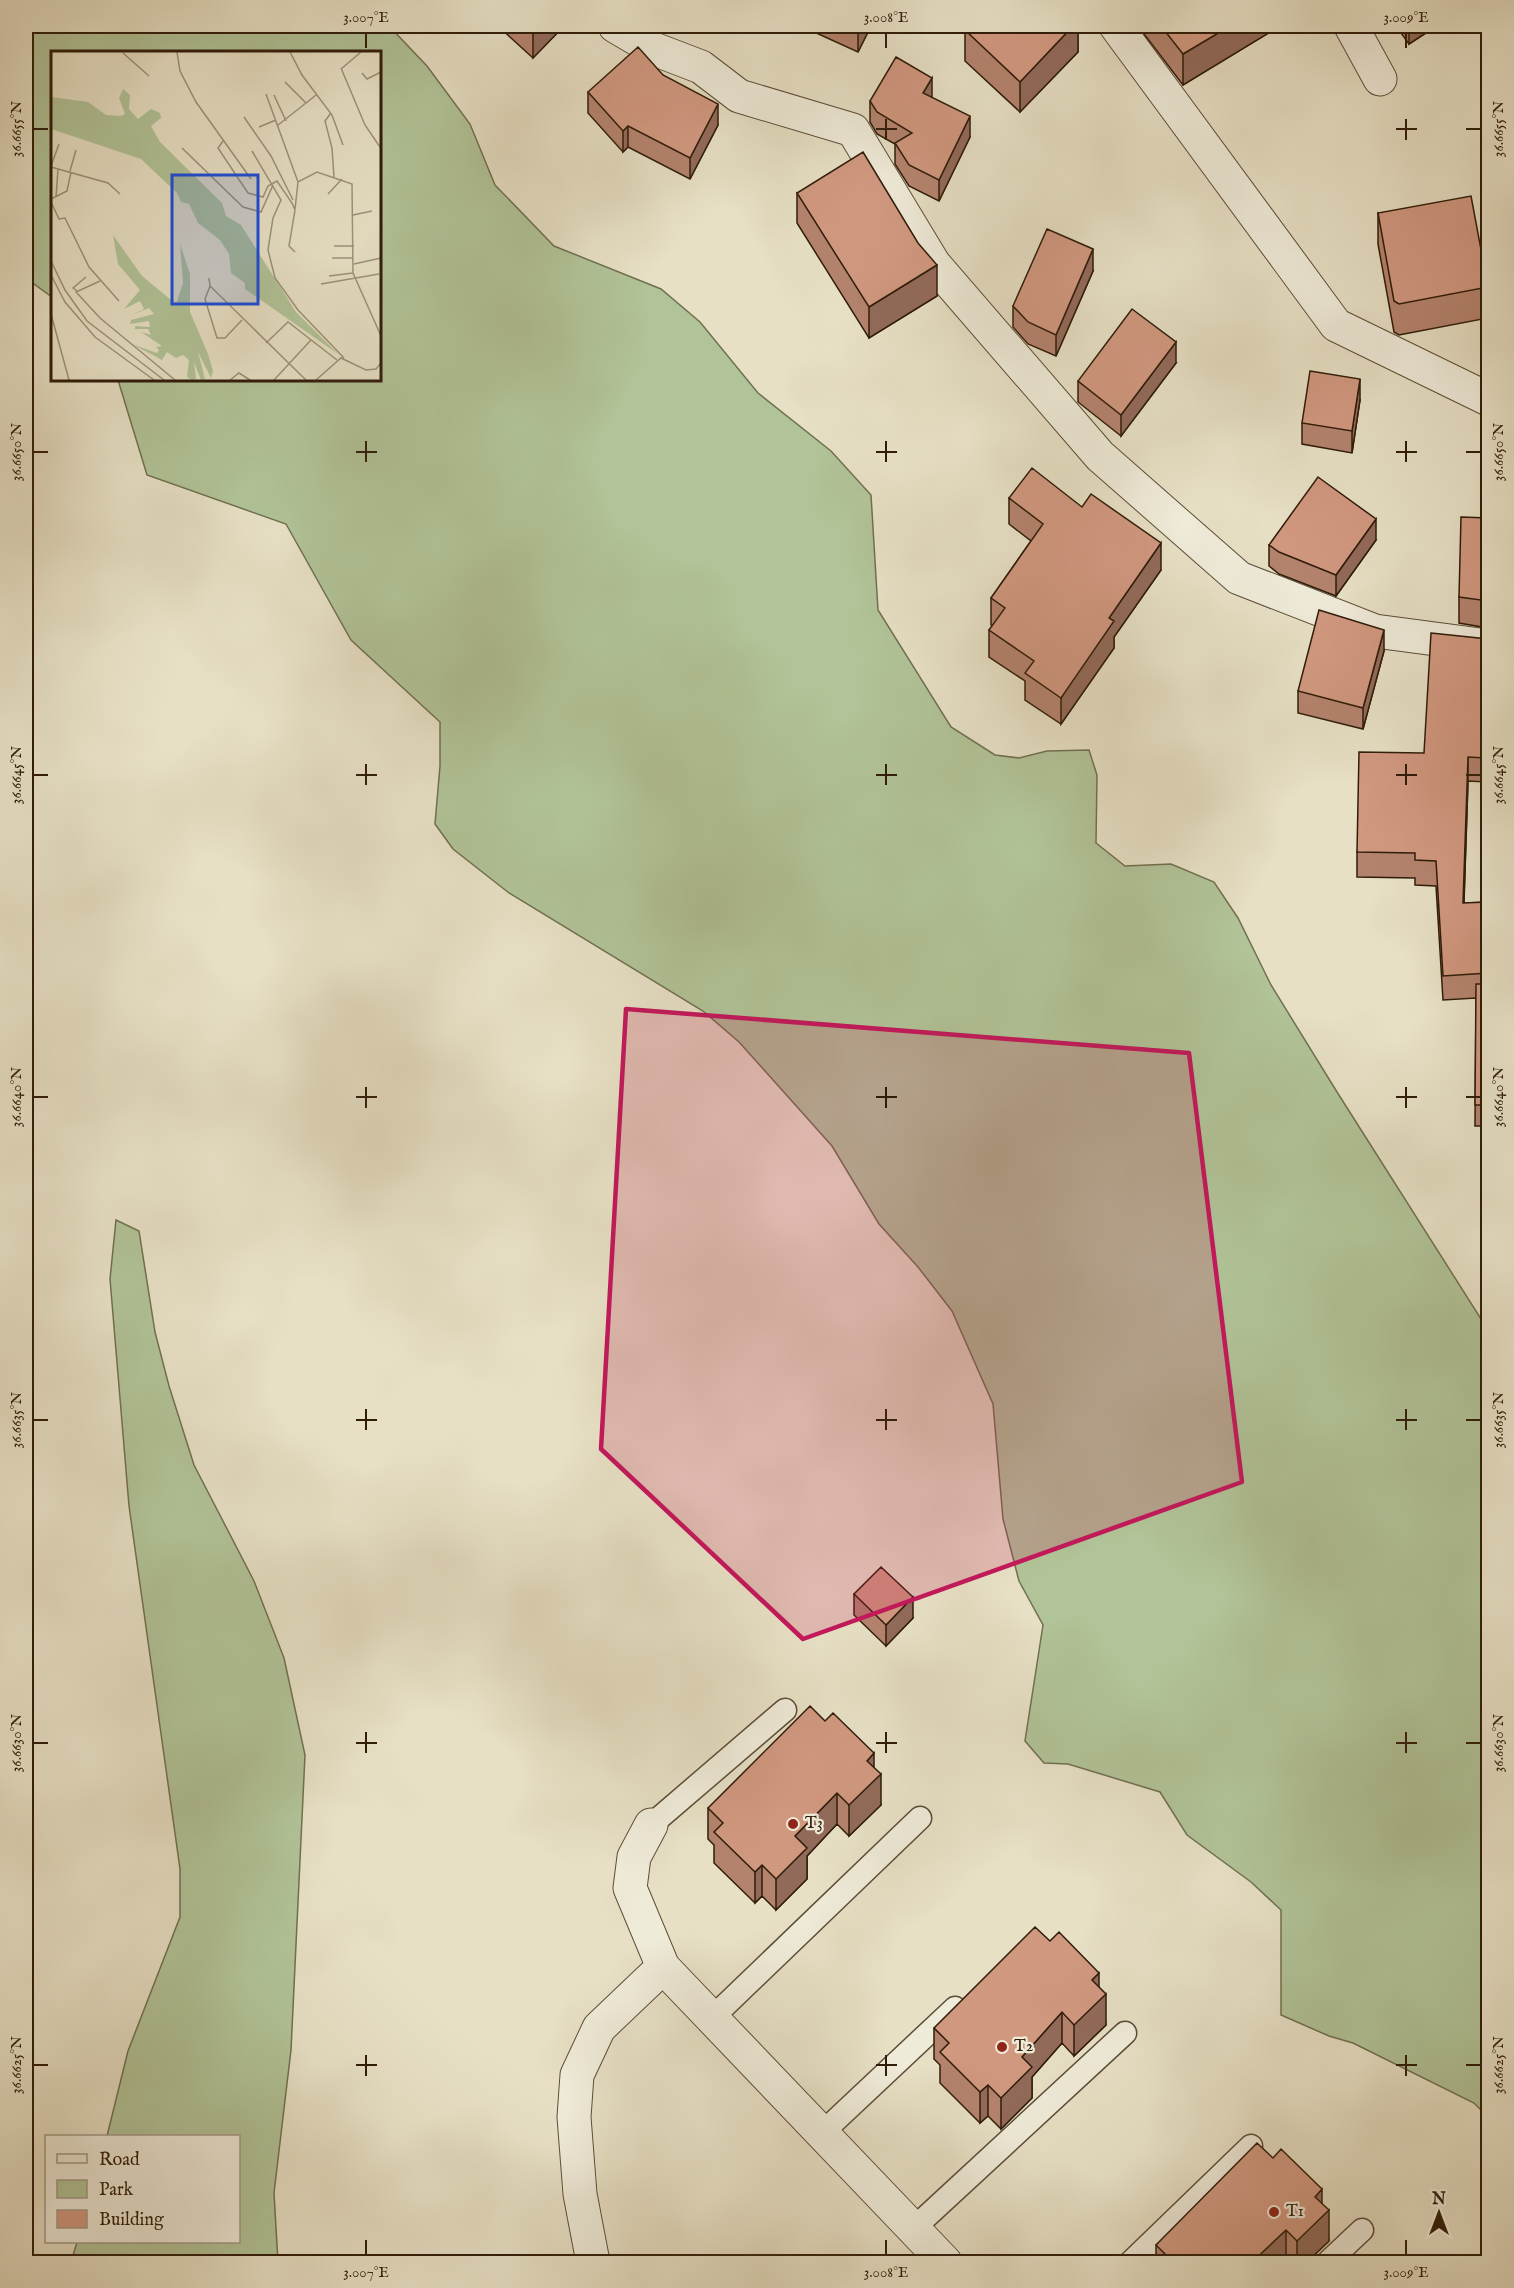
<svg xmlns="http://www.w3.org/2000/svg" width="1514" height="2288" font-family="'IM FELL English',serif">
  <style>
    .green { fill: #b1c398; stroke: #707050; stroke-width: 1.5 }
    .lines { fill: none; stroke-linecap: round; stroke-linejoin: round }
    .service-casing { stroke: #5d4d38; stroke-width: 25 }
    .minor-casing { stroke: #5d4d38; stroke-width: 35 }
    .service { stroke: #efebd9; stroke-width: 22 }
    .minor { stroke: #efebd9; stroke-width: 33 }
    .wall { fill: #b4836e; stroke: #2f1c09; stroke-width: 1.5 }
    .shaded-wall { fill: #926a5a; stroke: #2f1c09; stroke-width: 1.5 }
    .building { fill: #d19880; stroke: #2f1c09; stroke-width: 1.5 }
    .marked { fill: #c2185b; fill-opacity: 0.2; stroke: #c2185b; stroke-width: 4.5; stroke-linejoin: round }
    .ticks { fill: none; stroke: #2f1c09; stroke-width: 2 }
    .poi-dot { fill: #8f2418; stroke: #efebd9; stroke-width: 2 }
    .labels { text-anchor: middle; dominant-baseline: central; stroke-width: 4.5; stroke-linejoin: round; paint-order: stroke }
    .poi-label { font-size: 16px; fill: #2f1c09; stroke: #efebd9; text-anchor: start }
    .inset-road { fill: none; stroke: #9d927a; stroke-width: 1.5 }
    .view { fill: #1d4ed8; fill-opacity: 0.15; stroke: #1d4ed8; stroke-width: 3 }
    .inset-edge { fill: none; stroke: #2f1c09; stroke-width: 3 }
    .neatline { fill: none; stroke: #2f1c09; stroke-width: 2 }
    .ticks-label { font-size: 15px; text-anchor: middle; fill: #2f1c09 }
  </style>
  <rect width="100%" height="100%" fill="#e7e0c5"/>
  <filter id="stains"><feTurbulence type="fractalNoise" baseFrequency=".00333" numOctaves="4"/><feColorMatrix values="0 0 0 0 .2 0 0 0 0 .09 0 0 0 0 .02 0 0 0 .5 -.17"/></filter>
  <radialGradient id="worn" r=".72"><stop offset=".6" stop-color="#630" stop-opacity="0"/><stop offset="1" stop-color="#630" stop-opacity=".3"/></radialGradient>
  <path class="green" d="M 26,26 L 389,26 L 427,66 L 470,124 L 495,185 L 554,246 L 661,289 L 700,322 L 758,393 L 831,451 L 871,495 L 878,610 L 951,727 L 995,755 L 1019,758 L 1047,751 L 1089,750 L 1097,775 L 1096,843 L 1125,866 L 1171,864 L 1214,882 L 1238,918 L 1271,985 L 1337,1092 L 1488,1330 L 1488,2117 L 1474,2103 L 1353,2043 L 1329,2036 L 1281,2015 L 1281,1910 L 1251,1882 L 1187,1835 L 1160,1792 L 1068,1764 L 1044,1763 L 1025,1741 L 1043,1625 L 1019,1581 L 1003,1519 L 993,1404 L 952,1311 L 918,1267 L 879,1224 L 832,1146 L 739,1042 L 703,1011 L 509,893 L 453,849 L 435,824 L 440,766 L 440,722 L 351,640 L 286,524 L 147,475 L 118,380 L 380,380 L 380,52 L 52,52 L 52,297 L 26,278 Z
    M 116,1220 L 139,1231 L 155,1332 L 169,1386 L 194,1465 L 254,1581 L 284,1658 L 305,1755 L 291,2050 L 274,2193 L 278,2262 L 71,2262 L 77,2242 L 238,2242 L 238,2136 L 107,2136 L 128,2051 L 180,1917 L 180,1869 L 129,1506 L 110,1279 Z"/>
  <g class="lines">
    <g class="service-casing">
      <path id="service" d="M 651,1825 L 785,1710
        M 713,2017 L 920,1818
        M 822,2133 L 955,2008
        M 913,2229 L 1125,2033
        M 1131,2262 L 1251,2146
        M 1328,2262 L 1362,2230"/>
    </g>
    <g class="minor-casing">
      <path id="minor" d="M 615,26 L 654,49 L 701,67 L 739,96 L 853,130 L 934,264 L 1100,456 L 1239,578 L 1375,631 L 1488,646
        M 1116,26 L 1336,325 L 1488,399
        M 1351,26 L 1380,79
        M 651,1825 L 634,1857 L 630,1888 L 663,1967 L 945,2262
        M 593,2262 L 580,2194 L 574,2117 L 577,2075 L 599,2028 L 663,1967"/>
    </g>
    <use href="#service" class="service"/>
    <use href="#minor" class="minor"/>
  </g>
  <path class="wall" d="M 498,26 L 564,26 L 533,58 Z
    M 801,26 L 871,26 L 858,52 Z
    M 1078,26 L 1078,52 L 1020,112 L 965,61 L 965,30 Z
    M 1138,26 L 1280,26 L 1183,85 Z
    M 1396,26 L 1435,26 L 1435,27 L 1409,44 Z
    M 663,75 L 718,125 L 690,179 L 628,147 L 623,152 L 588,113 L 588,92 Z
    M 932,98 L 970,137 L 939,201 L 909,186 L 895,164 L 895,144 L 877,134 L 870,122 L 870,101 Z
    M 797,193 L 937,296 L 869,338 L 797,223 Z
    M 1378,213 L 1488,287 L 1488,318 L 1399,335 L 1394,332 L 1378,244 Z
    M 1093,271 L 1056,356 L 1028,344 L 1013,327 L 1013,306 Z
    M 1176,363 L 1121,436 L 1078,402 L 1078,381 Z
    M 1360,400 L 1352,453 L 1302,444 L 1302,423 Z
    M 1009,498 L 1161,570 L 1114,637 L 1114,648 L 1061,724 L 1025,700 L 1025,681 L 989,657 L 989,630 L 992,626 L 991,625 L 991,598 L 1031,541 L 1009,524 Z
    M 1488,518 L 1488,628 L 1459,623 L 1459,597 Z
    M 1376,540 L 1336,596 L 1279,574 L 1269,566 L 1269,545 Z
    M 1488,639 L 1486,782 L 1468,781 L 1464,903 L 1488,902 L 1488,1126 L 1475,1126 L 1476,998 L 1443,1000 L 1436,886 L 1415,885 L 1415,878 L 1357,877 L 1357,852 L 1424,753 Z
    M 1384,651 L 1363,729 L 1298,713 L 1298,691 Z
    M 854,1594 L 913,1618 L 886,1646 L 854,1615 Z
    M 874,1768 L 881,1805 L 849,1836 L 837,1824 L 807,1856 L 807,1879 L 776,1910 L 762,1896 L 755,1903 L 714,1863 L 714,1845 L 708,1839 L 708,1808 Z
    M 1099,1987 L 1106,2025 L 1074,2056 L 1062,2043 L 1032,2077 L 1032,2098 L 1001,2129 L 988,2116 L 980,2123 L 940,2083 L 940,2065 L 934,2059 L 934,2028 Z
    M 1273,2158 L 1322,2204 L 1329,2241 L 1307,2262 L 1288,2262 L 1286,2261 L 1284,2262 L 1156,2262 L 1156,2245 Z"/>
  <path class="shaded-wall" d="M 541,26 L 564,26 L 533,58 L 533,34 Z
    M 861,26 L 871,26 L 858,52 L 858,31 Z
    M 1073,26 L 1078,26 L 1078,52 L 1020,112 L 1020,82 Z
    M 1230,26 L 1280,26 L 1183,85 L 1183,54 Z
    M 1409,26 L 1435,26 L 1435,27 L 1409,44 Z
    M 932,78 L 932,100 L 923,93 Z
    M 718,104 L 718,125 L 690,179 L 690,158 Z
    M 970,116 L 970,137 L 939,201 L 939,180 Z
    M 628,126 L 628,147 L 623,152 L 623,131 Z
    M 1093,249 L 1093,271 L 1056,356 L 1056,335 Z
    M 937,265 L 937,296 L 869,338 L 869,307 Z
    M 1176,342 L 1176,363 L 1121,436 L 1121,415 Z
    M 1360,379 L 1360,400 L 1352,453 L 1352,431 Z
    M 1376,519 L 1376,540 L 1336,596 L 1336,575 Z
    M 1161,543 L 1161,570 L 1114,637 L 1114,648 L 1061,724 L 1061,698 L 1109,618 Z
    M 1384,630 L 1384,651 L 1363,729 L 1363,708 Z
    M 1488,706 L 1488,730 L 1486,782 L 1486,758 Z
    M 1468,757 L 1468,781 L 1463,928 L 1463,903 Z
    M 913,1597 L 913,1618 L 886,1646 L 886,1625 Z
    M 874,1753 L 874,1780 L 881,1774 L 881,1805 L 849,1836 L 849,1805 L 867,1761 Z
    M 837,1793 L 837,1824 L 807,1856 L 807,1879 L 776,1910 L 776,1879 L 795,1836 Z
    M 762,1865 L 762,1896 L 755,1903 L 755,1872 Z
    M 1099,1973 L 1099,2000 L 1106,1994 L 1106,2025 L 1074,2056 L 1074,2025 L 1092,1980 Z
    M 1062,2012 L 1062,2043 L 1032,2077 L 1032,2098 L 1001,2129 L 1001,2098 L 1022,2057 Z
    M 988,2085 L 988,2116 L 980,2123 L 980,2092 Z
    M 1322,2189 L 1322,2216 L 1329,2210 L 1329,2241 L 1307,2262 L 1297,2262 L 1297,2241 L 1315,2197 Z
    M 1286,2230 L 1286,2261 L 1284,2262 L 1252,2262 Z"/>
  <path class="building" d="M 525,26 L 541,26 L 533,34 Z
    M 847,26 L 861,26 L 858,31 Z
    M 969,26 L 1073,26 L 1020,82 L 965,30 Z
    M 1161,26 L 1230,26 L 1183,54 Z
    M 638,47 L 663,75 L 718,104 L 690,158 L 628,126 L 623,131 L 588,92 Z
    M 896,57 L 932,78 L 923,93 L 970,116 L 939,180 L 909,165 L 895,143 L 912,133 L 877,112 L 870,101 Z
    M 863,152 L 918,243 L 937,265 L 869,307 L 797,193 Z
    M 1471,196 L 1488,287 L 1399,304 L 1394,301 L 1378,213 Z
    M 1047,229 L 1093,249 L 1056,335 L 1028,322 L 1013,306 Z
    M 1132,309 L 1176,342 L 1121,415 L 1078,381 Z
    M 1310,371 L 1360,379 L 1352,431 L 1302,423 Z
    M 1032,468 L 1082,507 L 1091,494 L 1161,543 L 1109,618 L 1114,621 L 1061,698 L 1025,673 L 1034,661 L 989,630 L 1005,608 L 991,598 L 1043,524 L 1009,498 Z
    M 1318,477 L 1376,519 L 1336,575 L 1279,552 L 1269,545 Z
    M 1461,517 L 1488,518 L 1488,601 L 1459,597 Z
    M 1319,610 L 1384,630 L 1363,708 L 1298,691 Z
    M 1431,633 L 1488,639 L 1488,706 L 1486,758 L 1468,757 L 1463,903 L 1488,902 L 1488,973 L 1443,976 L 1436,861 L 1415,860 L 1415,853 L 1357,852 L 1359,752 L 1424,753 Z
    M 1476,984 L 1488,984 L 1488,1105 L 1475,1105 Z
    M 881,1567 L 913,1597 L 886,1625 L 854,1594 Z
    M 810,1706 L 825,1721 L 833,1713 L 874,1753 L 867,1761 L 881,1774 L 849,1805 L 837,1793 L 795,1836 L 807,1848 L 776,1879 L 762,1865 L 755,1872 L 714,1832 L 723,1823 L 708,1808 Z
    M 1035,1927 L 1050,1941 L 1059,1932 L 1099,1973 L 1092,1980 L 1106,1994 L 1074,2025 L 1062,2012 L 1022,2057 L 1032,2067 L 1001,2098 L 988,2085 L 980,2092 L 940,2052 L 949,2043 L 934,2028 Z
    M 1257,2143 L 1273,2158 L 1281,2149 L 1322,2189 L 1315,2197 L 1329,2210 L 1297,2241 L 1286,2230 L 1252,2262 L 1168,2262 L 1171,2260 L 1156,2245 Z"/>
  <path class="marked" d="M 626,1009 L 1189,1053 L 1242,1482 L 803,1639 L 601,1449 Z"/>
  <path class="ticks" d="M 366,33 L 366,48M 886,33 L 886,48M 1406,33 L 1406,48M 886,119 L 886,140M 1406,119 L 1406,140M 33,129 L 48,129M 876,129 L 897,129M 1396,129 L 1417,129M 1466,129 L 1481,129M 366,441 L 366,462M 886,441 L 886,462M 1406,441 L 1406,462M 33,452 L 48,452M 356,452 L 377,452M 876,452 L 897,452M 1396,452 L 1417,452M 1466,452 L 1481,452M 366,764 L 366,785M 886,764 L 886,785M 1406,764 L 1406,785M 33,775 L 48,775M 356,775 L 377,775M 876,775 L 897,775M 1396,775 L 1417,775M 1466,775 L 1481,775M 366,1087 L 366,1108M 886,1087 L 886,1108M 1406,1087 L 1406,1108M 33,1097 L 48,1097M 356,1097 L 377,1097M 876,1097 L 897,1097M 1396,1097 L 1417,1097M 1466,1097 L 1481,1097M 366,1409 L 366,1430M 886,1409 L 886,1430M 1406,1409 L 1406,1430M 33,1420 L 48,1420M 356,1420 L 377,1420M 876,1420 L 897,1420M 1396,1420 L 1417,1420M 1466,1420 L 1481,1420M 366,1732 L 366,1753M 886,1732 L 886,1753M 1406,1732 L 1406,1753M 33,1743 L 48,1743M 356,1743 L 377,1743M 876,1743 L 897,1743M 1396,1743 L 1417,1743M 1466,1743 L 1481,1743M 366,2055 L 366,2076M 886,2055 L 886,2076M 1406,2055 L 1406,2076M 33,2065 L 48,2065M 356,2065 L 377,2065M 876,2065 L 897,2065M 1396,2065 L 1417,2065M 1466,2065 L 1481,2065M 366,2240 L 366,2255M 886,2240 L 886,2255M 1406,2240 L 1406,2255"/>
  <g class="poi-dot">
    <circle cx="793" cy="1824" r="6"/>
    <circle cx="1002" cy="2047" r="6"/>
    <circle cx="1274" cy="2212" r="6"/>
  </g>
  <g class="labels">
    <g class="poi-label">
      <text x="805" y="1824">T3</text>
      <text x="1014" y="2047">T2</text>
      <text x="1286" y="2212">T1</text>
    </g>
  </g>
  <g transform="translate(51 51)">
    <rect width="330" height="330" fill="#e7e0c5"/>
    <path d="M 72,38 L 79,44 L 78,58 L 87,68 L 100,58 L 109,62 L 110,67 L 100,75 L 109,91 L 171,152 L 175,165 L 190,174 L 245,261 L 287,303 L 194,238 L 194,232 L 180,222 L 178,203 L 169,189 L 147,172 L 138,153 L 130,151 L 126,142 L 90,108 L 0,78 L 0,46 L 37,51 L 55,64 L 70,65 L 74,63 L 68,47 ZM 62,184 L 91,225 L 125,253 L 132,232 L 129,193 L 139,223 L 139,261 L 157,303 L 162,320 L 160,327 L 147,301 L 154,328 L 150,329 L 143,311 L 145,328 L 141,329 L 136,326 L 138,309 L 132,304 L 125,307 L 116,301 L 111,309 L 81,293 L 106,302 L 108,299 L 105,296 L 111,295 L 90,281 L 100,284 L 97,278 L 84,278 L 84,275 L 99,276 L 98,270 L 79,273 L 80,269 L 103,263 L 98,257 L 81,264 L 93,258 L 89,250 L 73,258 L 89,239 L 67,213 Z" fill="#b1c398"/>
    <path class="inset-road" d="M 126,1 L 129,20 L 145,51 L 200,128M 239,1 L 251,24 L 281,64 L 292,94M 72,2 L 98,25M 290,17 L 314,74 L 329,96M 290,18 L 310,1M 311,22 L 316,28 L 330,21M 234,31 L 255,52 L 265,44M 215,43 L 247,131 L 266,121 L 301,133 L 302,222 L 330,285M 223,44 L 235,70M 280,62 L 274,70 L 281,97 L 283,126M 193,66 L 220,105 L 242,149M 227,74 L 255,52M 208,76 L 225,69M 172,90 L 167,97 L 197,142 L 212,146 L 217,135 L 226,130 L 241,152 L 244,159 L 238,195 L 244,201M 131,97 L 192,156 L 210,161 L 222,134M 201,100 L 230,149 L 222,167 L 217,199 L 224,227 L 247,259 L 293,307M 0,115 L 8,93M 0,116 L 57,132 L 69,143M 19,120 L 25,99M 277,143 L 291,128M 5,146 L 7,118M 0,148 L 16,140 L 20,121M 0,151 L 8,168 L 14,167 L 38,216 L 68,250M 244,158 L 247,131M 302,164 L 321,160M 283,195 L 303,195M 281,207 L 302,207M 0,210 L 14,239 L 36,270 L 113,329M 303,213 L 330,207M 0,224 L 14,251 L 44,286 L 103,329M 278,225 L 302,222M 158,227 L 159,235 L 255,329M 49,230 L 25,241 L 49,267 L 124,329M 270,233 L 328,223M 159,235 L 154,248 L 166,287 L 174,287 L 191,269M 26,240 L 22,237 L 35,226M 0,263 L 18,329M 215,292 L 237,271 L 286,309M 179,329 L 188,322 L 199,329M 223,329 L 260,289M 265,329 L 290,307 L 315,319 L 325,318 L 330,312"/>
    <path class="view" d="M 121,124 L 207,124 L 207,253 L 121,253 Z"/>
    <rect width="330" height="330" class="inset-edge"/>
  </g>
  <rect width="1514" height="2288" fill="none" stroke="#e7e0c5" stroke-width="66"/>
  <rect x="45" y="2135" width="195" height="108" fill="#efebd9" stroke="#a29886" stroke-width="1.5"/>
  <rect x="57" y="2154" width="30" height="9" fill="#efebd9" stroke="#a29886" stroke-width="1.5"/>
  <text x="99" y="2165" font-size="18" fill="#2f1c09">Road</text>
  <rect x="57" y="2180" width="30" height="18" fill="#b1c398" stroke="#a29886" stroke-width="1.5"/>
  <text x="99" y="2195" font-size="18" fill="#2f1c09">Park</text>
  <rect x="57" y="2210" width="30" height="18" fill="#d19880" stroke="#a29886" stroke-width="1.5"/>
  <text x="99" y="2225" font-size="18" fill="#2f1c09">Building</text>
  <g transform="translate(1439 2213)" stroke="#efebd9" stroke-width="4.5" paint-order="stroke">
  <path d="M0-4.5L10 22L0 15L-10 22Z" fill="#2f1c09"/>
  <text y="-9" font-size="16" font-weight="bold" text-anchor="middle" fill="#2f1c09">N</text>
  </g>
  <rect x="33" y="33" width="1448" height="2222" class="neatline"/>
  <g class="ticks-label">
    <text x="366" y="22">3.007°E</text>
    <text x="886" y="22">3.008°E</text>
    <text x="1406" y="22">3.009°E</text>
    <text transform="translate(16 129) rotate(-90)" y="5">36.6655°N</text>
    <text transform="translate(1498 129) rotate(-90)" y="5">36.6655°N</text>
    <text transform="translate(16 452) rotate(-90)" y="5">36.6650°N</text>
    <text transform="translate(1498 452) rotate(-90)" y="5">36.6650°N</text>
    <text transform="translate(16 775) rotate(-90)" y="5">36.6645°N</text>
    <text transform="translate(1498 775) rotate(-90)" y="5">36.6645°N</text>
    <text transform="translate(16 1097) rotate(-90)" y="5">36.6640°N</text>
    <text transform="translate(1498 1097) rotate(-90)" y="5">36.6640°N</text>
    <text transform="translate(16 1420) rotate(-90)" y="5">36.6635°N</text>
    <text transform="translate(1498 1420) rotate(-90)" y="5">36.6635°N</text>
    <text transform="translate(16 1743) rotate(-90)" y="5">36.6630°N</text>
    <text transform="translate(1498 1743) rotate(-90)" y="5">36.6630°N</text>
    <text transform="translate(16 2065) rotate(-90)" y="5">36.6625°N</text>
    <text transform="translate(1498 2065) rotate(-90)" y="5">36.6625°N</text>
    <text x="366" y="2277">3.007°E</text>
    <text x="886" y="2277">3.008°E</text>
    <text x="1406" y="2277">3.009°E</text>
  </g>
  <rect width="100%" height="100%" filter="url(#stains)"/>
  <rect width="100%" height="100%" fill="url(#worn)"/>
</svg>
